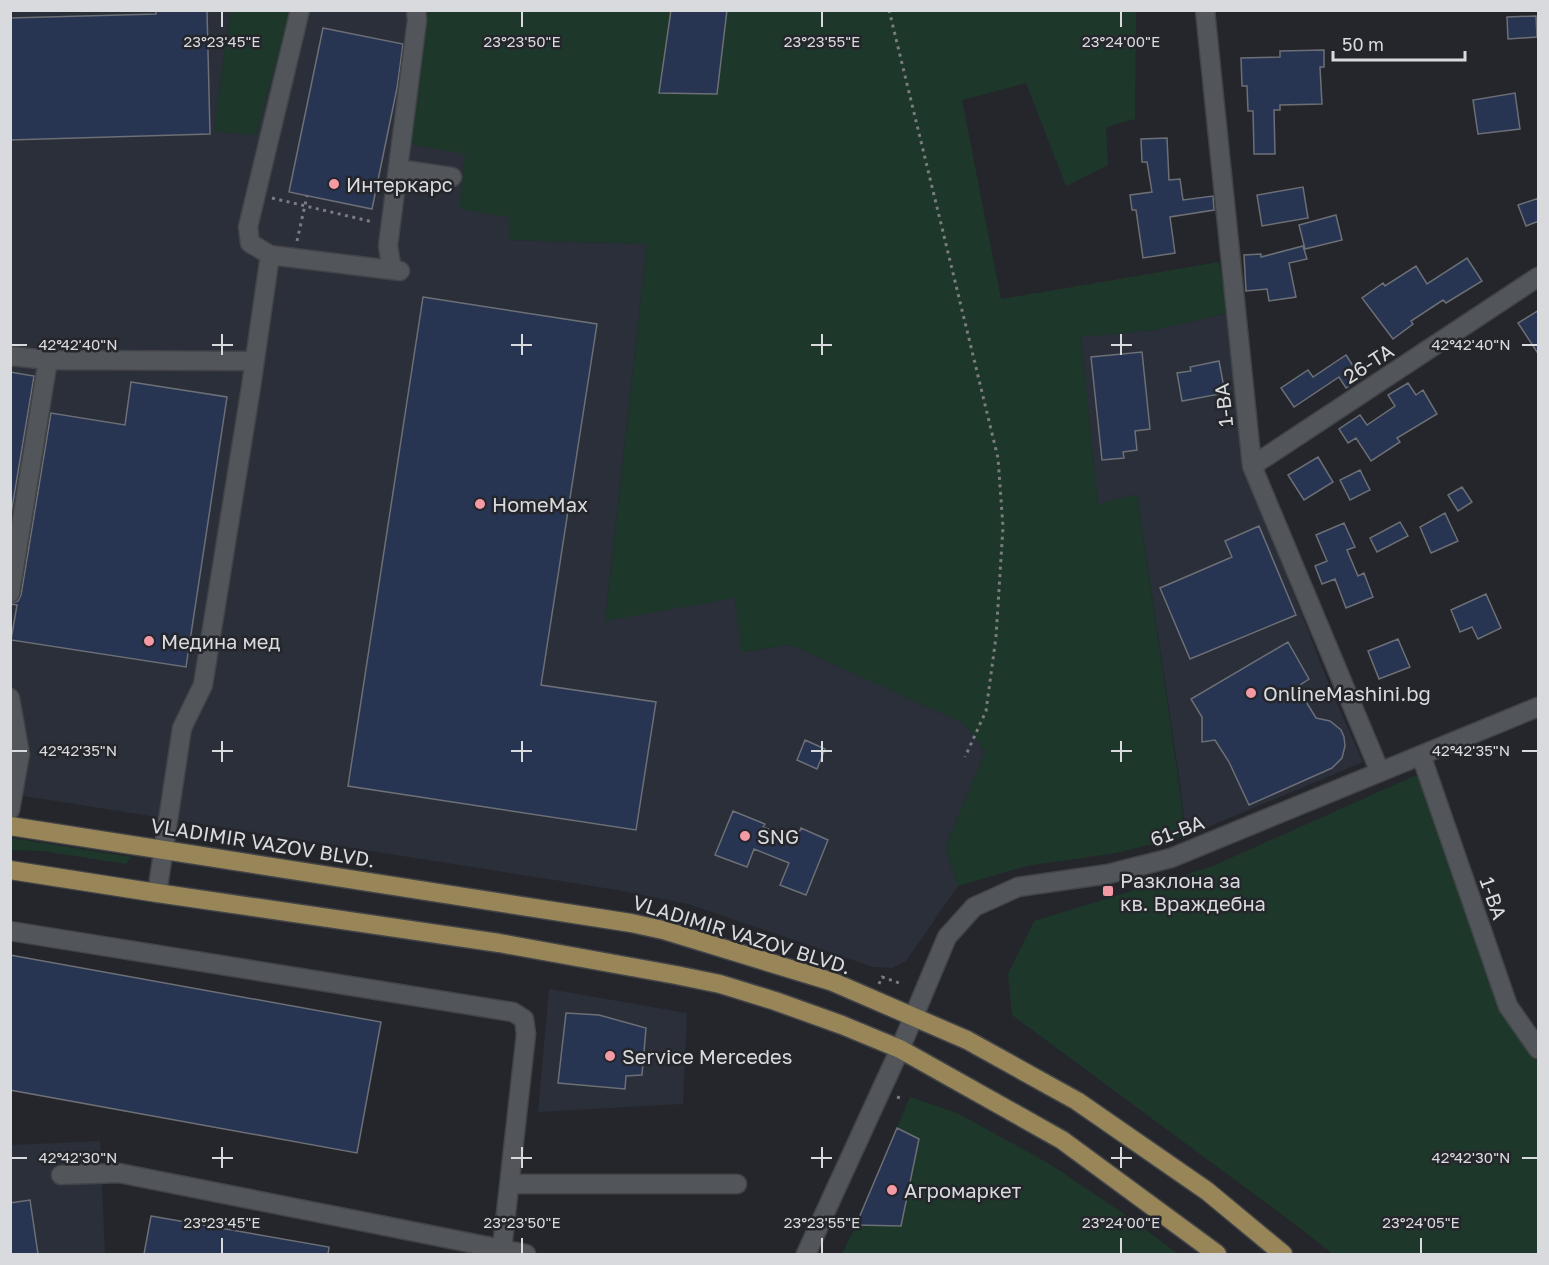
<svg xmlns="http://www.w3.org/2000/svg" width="1549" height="1265" font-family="'Golos Text',sans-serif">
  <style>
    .built { fill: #2a2f39 }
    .green { fill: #1d382a }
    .building { fill: #283552; stroke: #6c6f75; stroke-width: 1.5 }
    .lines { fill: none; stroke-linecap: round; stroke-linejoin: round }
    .minor-casing { stroke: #424448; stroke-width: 21 }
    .major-casing { stroke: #424448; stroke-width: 21 }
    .path { stroke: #7a7c80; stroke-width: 3; stroke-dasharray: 3 4.5; stroke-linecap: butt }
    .minor { stroke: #52555a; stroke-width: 18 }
    .major { stroke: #988659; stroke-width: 18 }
    .ticks { fill: none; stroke: #d8dadd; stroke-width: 2 }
    .poi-dot { fill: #f49aa4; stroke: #24262b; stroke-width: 2 }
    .labels { text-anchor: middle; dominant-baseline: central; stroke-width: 5; stroke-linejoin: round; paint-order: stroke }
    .poi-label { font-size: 20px; fill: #d8dadd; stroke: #24262b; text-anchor: start }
    .street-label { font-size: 20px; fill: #d8dadd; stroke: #24262b }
    .ticks-label { font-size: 15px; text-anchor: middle; fill: #d8dadd; stroke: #24262b; stroke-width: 5; stroke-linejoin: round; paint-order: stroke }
  </style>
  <rect width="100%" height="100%" fill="#24262b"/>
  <path class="built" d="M 10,11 L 230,11 L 214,131 L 256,135 L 290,11 L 424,11 L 466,154 L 509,217 L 510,240 L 647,244 L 605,620 L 735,598 L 742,652 L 791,645 L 965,724 L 985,752 L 945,848 L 958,886 L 906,961 L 892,968 L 873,967 L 688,904 L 617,890 L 11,794 Z
    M 1228,313 L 1244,467 L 1334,697 L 1363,762 L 1186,836 L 1179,777 L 1137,494 L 1098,505 L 1081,337 L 1154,330 Z
    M 549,989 L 687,1013 L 683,1104 L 538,1112 Z
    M 100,1141 L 105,1254 L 11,1254 L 11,1145 Z"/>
  <path class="green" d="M 230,11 L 290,11 L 256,135 L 214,131 Z
    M 424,11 L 671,11 L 659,93 L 717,94 L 727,11 L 1136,11 L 1135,119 L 1106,127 L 1108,165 L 1066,186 L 1026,83 L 962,100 L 1001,299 L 1219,262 L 1228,313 L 1154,330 L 1081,337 L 1098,504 L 1137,494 L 1178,777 L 1185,836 L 1116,853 L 1026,866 L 958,886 L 945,848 L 985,752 L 965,724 L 791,645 L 741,652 L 735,598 L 605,621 L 647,244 L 509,240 L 509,217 L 459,209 L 465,154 L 409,144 Z
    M 1414,776 L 1423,777 L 1519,1035 L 1538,1063 L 1538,1254 L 1333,1254 L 1292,1222 L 1012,1015 L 1008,974 L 1034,921 L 1213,866 Z
    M 11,838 L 131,857 L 126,864 L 42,851 L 11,850 Z
    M 910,1097 L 957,1113 L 1048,1163 L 1133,1220 L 1178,1254 L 842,1254 L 856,1225 L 901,1225 L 919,1139 L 897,1128 Z"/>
  <path class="building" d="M 156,10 L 207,10 L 210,134 L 10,140 L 10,18 L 156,14 Z
    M 671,10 L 727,10 L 717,94 L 659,93 Z
    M 1536,16 L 1537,37 L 1508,39 L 1507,17 Z
    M 323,28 L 403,44 L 397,88 L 372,209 L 289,192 Z
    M 1324,50 L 1324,67 L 1320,67 L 1322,104 L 1280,105 L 1280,110 L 1274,110 L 1275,154 L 1254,154 L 1253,111 L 1248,111 L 1247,86 L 1242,86 L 1241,58 L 1280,57 L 1280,51 Z
    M 1515,93 L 1520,129 L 1478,134 L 1473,100 Z
    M 1167,138 L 1169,180 L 1180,179 L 1183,200 L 1213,196 L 1214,210 L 1170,217 L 1175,253 L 1143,258 L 1136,210 L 1132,210 L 1130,195 L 1152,192 L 1147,162 L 1142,162 L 1141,139 Z
    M 1303,187 L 1308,218 L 1262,226 L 1257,195 Z
    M 1539,198 L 1539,221 L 1526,226 L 1518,205 Z
    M 1336,215 L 1342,240 L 1305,249 L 1299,225 Z
    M 1303,246 L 1307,259 L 1289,263 L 1296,297 L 1269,301 L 1267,289 L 1246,291 L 1244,255 L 1261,254 L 1261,257 Z
    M 1467,258 L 1482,281 L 1446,303 L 1443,300 L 1411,321 L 1413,324 L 1393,339 L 1362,298 L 1383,283 L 1385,286 L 1416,266 L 1427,284 Z
    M 423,297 L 597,324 L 541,685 L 656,702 L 636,830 L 348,786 Z
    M 1539,310 L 1539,355 L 1518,323 Z
    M 1142,352 L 1150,429 L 1135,431 L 1137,450 L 1123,452 L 1124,458 L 1102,460 L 1091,357 Z
    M 1346,355 L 1361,378 L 1346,388 L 1339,377 L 1294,407 L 1281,388 L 1308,370 L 1313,377 Z
    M 1219,361 L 1225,393 L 1182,401 L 1177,373 L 1191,371 L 1190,367 Z
    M 10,372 L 34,376 L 10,520 Z
    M 131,382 L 227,397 L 186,667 L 11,640 L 17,605 L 10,604 L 18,601 L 21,595 L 51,413 L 125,425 Z
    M 1408,383 L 1416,395 L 1423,390 L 1437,414 L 1397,438 L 1400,442 L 1371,461 L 1356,438 L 1348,443 L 1339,429 L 1360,415 L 1367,425 L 1395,406 L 1388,395 Z
    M 1318,457 L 1333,482 L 1304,500 L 1288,475 Z
    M 1360,470 L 1370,490 L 1350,500 L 1340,480 Z
    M 1462,487 L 1472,502 L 1458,511 L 1448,495 Z
    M 1445,513 L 1458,541 L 1431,553 L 1420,527 Z
    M 1400,522 L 1408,536 L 1377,552 L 1370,538 Z
    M 1344,523 L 1355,547 L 1347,550 L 1358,576 L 1364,573 L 1373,597 L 1346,608 L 1335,579 L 1322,584 L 1315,566 L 1327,561 L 1316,535 Z
    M 1259,526 L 1296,615 L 1190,659 L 1160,588 L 1232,557 L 1225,541 Z
    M 1486,594 L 1501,628 L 1478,639 L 1472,627 L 1460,632 L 1451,610 Z
    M 1398,639 L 1410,667 L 1379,679 L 1368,651 Z
    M 1288,642 L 1309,679 L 1297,687 L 1316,718 L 1330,721 L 1341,730 L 1344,737 L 1345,746 L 1342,758 L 1332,768 L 1249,805 L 1229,762 L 1215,740 L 1202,742 L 1202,717 L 1191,699 Z
    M 805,740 L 825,749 L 817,769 L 797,760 Z
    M 733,811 L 765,824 L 763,827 L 796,840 L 801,828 L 828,840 L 806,895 L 780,885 L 789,863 L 754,849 L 747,867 L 715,855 Z
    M 10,955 L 381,1022 L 357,1153 L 10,1090 Z
    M 566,1013 L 599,1015 L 646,1028 L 642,1075 L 626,1076 L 625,1089 L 558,1083 Z
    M 897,1128 L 919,1139 L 901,1226 L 856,1225 Z
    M 30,1200 L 38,1254 L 10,1254 L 10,1203 Z
    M 151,1216 L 329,1247 L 328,1254 L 144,1254 Z"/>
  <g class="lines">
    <g class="minor-casing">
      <path id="minor" d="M 300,10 L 248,227 L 250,243 L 270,255 L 400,271
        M 1205,10 L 1252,466 L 1380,772
        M 398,169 L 452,177
        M 392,270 L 388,246 L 417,20 L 416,10
        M 10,356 L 48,360 L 254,361
        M 1252,466 L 1538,277
        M 10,593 L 48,360
        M 10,698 L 20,754 L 10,810
        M 1421,755 L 1508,1006 L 1538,1049
        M 157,893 L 182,728 L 203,685 L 251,387 L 270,255
        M 10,931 L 513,1012 L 524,1019 L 526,1034 L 502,1249
        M 61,1175 L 119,1173 L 526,1254
        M 510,1184 L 737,1184
        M 806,1254 L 900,1049 L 947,937 L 974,907 L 1018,887 L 1108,874 L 1171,858 L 1538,707"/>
    </g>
    <g class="major-casing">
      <path id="major" d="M 10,826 L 631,923 L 663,930 L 833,982 L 967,1040 L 1077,1101 L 1207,1191 L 1283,1254
        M 10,870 L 157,893 L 499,943 L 676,975 L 720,984 L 775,1001 L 842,1025 L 900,1049 L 1062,1140 L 1217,1254"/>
    </g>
    <path class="path" d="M 889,10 L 998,458 L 1003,527 L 996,637 L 986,711 L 965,757
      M 272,198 L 373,222
      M 297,241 L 307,196
      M 879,984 L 882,977 L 899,983
      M 897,1097 L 903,1099"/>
    <use href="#minor" class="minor"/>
    <use href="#major" class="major"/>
  </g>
  <path class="ticks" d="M 222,12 L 222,27M 522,12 L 522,27M 822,12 L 822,27M 1121,12 L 1121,27M 222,334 L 222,355M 522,334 L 522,355M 822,334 L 822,355M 1121,334 L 1121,355M 12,345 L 27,345M 212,345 L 233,345M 511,345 L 532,345M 811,345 L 832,345M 1111,345 L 1132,345M 1522,345 L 1537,345M 222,741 L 222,762M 522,741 L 522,762M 822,741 L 822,762M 1121,741 L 1121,762M 12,751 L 27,751M 212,751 L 233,751M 511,751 L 532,751M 811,751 L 832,751M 1111,751 L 1132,751M 1522,751 L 1537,751M 222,1147 L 222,1168M 522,1147 L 522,1168M 822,1147 L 822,1168M 1121,1147 L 1121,1168M 12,1158 L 27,1158M 212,1158 L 233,1158M 511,1158 L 532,1158M 811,1158 L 832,1158M 1111,1158 L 1132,1158M 1522,1158 L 1537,1158M 222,1238 L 222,1253M 522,1238 L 522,1253M 822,1238 L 822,1253M 1121,1238 L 1121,1253M 1421,1238 L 1421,1253"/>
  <g class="poi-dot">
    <circle cx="334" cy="184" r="6"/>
    <circle cx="480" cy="504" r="6"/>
    <circle cx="149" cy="641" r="6"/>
    <circle cx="1251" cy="693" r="6"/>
    <circle cx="745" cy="836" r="6"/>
    <rect x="1102" y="885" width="12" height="12" rx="3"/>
    <circle cx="610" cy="1056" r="6"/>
    <circle cx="892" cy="1190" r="6"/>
  </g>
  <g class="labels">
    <g class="poi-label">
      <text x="346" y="184">Интеркарс</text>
      <text x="492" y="504">HomeMax</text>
      <text x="161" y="641">Медина мед</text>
      <text x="1263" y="693">ОnlineMashini.bg</text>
      <text x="757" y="836">SNG</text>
      <text x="1120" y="880">Разклона за<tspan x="1120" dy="23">кв. Враждебна</tspan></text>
      <text x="622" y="1056">Service Mercedes</text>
      <text x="904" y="1190">Агромаркет</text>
    </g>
    <g class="street-label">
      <text transform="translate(1368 363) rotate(-33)">26-ТА</text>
      <text transform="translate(1223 405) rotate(-96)">1-ВА</text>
      <text transform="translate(1177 830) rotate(-20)">61-ВА</text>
      <text transform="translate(263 842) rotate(9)">VLADIMIR VAZOV BLVD.</text>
      <text transform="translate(1494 898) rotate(71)">1-ВА</text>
      <text transform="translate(742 934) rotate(17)">VLADIMIR VAZOV BLVD.</text>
    </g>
  </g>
  <g class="ticks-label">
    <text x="222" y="47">23°23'45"E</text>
    <text x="522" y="47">23°23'50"E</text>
    <text x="822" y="47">23°23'55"E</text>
    <text x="1121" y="47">23°24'00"E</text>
    <text x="78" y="350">42°42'40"N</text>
    <text x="1471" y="350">42°42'40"N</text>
    <text x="78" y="756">42°42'35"N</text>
    <text x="1471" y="756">42°42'35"N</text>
    <text x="78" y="1163">42°42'30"N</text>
    <text x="1471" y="1163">42°42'30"N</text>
    <text x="222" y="1228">23°23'45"E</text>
    <text x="522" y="1228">23°23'50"E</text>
    <text x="822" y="1228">23°23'55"E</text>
    <text x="1121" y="1228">23°24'00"E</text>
    <text x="1421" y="1228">23°24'05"E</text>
  </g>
  <rect width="1549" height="1265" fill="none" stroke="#d8dadd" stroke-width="24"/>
  <path d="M1333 51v9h132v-9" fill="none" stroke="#d8dadd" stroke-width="3"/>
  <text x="1342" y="51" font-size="18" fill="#d8dadd" stroke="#24262b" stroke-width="4.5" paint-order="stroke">50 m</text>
</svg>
